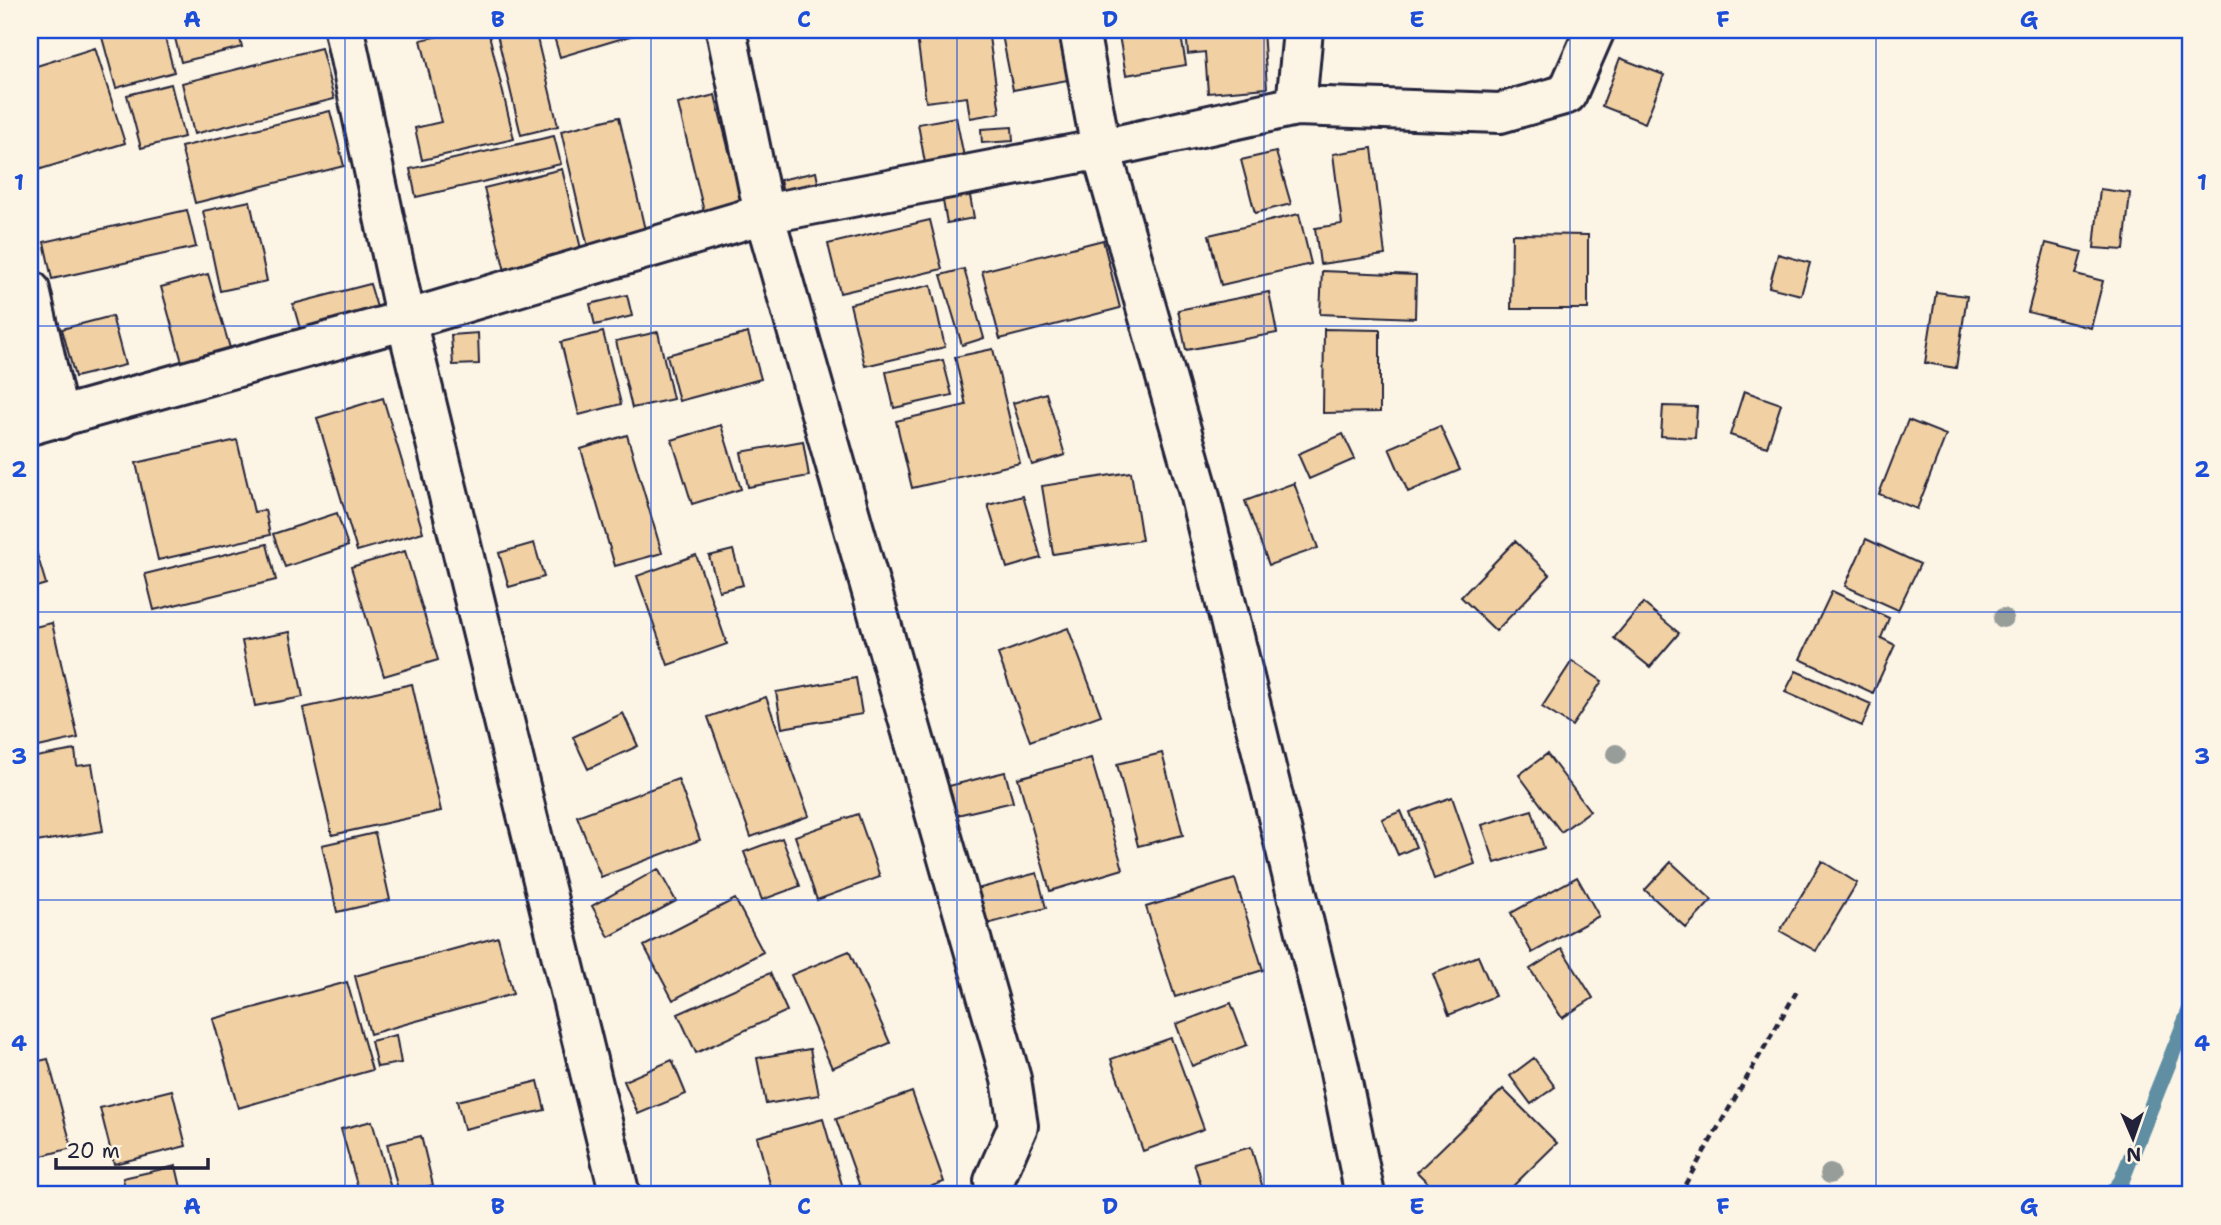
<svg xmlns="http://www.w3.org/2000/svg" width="2221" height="1225" font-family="'Shantell Sans',sans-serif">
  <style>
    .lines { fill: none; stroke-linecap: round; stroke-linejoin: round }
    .stream { stroke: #608ea3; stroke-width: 16 }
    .building { fill: #f1d1a3; stroke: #22223b; stroke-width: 2 }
    .street-casing { stroke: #22223b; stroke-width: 44 }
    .path { stroke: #22223b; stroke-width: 4.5; stroke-dasharray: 7 5; stroke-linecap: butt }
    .street { stroke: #fcf5e5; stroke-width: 38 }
    .tree { fill: #979d99 }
    .grid { fill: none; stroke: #1d4ed8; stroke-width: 2; stroke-opacity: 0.55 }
    .neatline { fill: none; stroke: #1d4ed8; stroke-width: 2.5 }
    .grid-label { font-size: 23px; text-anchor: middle; font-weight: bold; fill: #1d4ed8 }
  </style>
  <rect width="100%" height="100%" fill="#fcf5e5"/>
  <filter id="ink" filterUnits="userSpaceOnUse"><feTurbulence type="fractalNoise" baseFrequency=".0143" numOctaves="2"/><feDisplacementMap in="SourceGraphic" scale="14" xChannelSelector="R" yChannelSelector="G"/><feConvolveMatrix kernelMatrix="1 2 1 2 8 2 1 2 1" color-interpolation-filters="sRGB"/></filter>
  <g filter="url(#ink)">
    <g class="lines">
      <path class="stream" d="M 2110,1195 L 2121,1182 L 2191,1007"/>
    </g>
    <path class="building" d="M 100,30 L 163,30 L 174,72 L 116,88 Z
      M 173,30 L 238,30 L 242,47 L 181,62 Z
      M 464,30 L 488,30 L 514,139 L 422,160 L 415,128 L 441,122 L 421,40 Z
      M 496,30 L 535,30 L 558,126 L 521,135 Z
      M 552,30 L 650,30 L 560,57 Z
      M 969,30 L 988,30 L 1000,113 L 970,118 L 967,97 L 926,102 L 917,37 Z
      M 1001,30 L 1064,30 L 1073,79 L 1013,90 Z
      M 1118,30 L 1180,30 L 1186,65 L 1126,75 Z
      M 1186,30 L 1263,30 L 1267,88 L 1208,93 L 1205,52 L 1188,54 Z
      M 1717,30 L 1757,30 L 1755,38 Z
      M 95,48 L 125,143 L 38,170 L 30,142 L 30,68 Z
      M 321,48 L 334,99 L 194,134 L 182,83 Z
      M 1620,58 L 1664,75 L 1645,123 L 1602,106 Z
      M 171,84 L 184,137 L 141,148 L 127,95 Z
      M 715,95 L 744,211 L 706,220 L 678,104 Z
      M 330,111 L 344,166 L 195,203 L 181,147 Z
      M 619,117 L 648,243 L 590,256 L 561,131 Z
      M 956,117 L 964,157 L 925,163 L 918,124 Z
      M 1012,127 L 1013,141 L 982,143 L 981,129 Z
      M 554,136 L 561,164 L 416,197 L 410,169 Z
      M 1372,148 L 1385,255 L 1320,264 L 1315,228 L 1342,224 L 1333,154 Z
      M 1276,152 L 1291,204 L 1255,213 L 1241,160 Z
      M 562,169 L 582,253 L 505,271 L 484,188 Z
      M 816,172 L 821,197 L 786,205 L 780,180 Z
      M 968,185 L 974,218 L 947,223 L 941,190 Z
      M 2100,189 L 2130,193 L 2124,250 L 2094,248 Z
      M 250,201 L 267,281 L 220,291 L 203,211 Z
      M 187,210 L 196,247 L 52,279 L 44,242 Z
      M 1299,214 L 1311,264 L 1221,285 L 1209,235 Z
      M 930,220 L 942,269 L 840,293 L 828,244 Z
      M 1512,234 L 1588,235 L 1588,309 L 1511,309 Z
      M 1103,240 L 1120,308 L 1000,339 L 982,271 Z
      M 2046,243 L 2082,252 L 2076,274 L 2103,281 L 2091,328 L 2028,312 Z
      M 1778,254 L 1810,263 L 1801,295 L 1769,287 Z
      M 964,269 L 984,338 L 962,345 L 941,275 Z
      M 1322,271 L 1416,275 L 1415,318 L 1320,314 Z
      M 208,274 L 230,348 L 182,362 L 161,287 Z
      M 370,284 L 379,314 L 302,336 L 293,304 Z
      M 931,285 L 945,347 L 865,366 L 850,304 Z
      M 1269,292 L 1277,333 L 1186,350 L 1178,310 Z
      M 1936,292 L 1967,296 L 1956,368 L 1925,363 Z
      M 627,295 L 632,316 L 595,325 L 590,304 Z
      M 112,316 L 125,365 L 75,377 L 62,329 Z
      M 1324,329 L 1380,330 L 1380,412 L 1323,413 Z
      M 603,332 L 621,404 L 579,415 L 561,342 Z
      M 658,332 L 673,399 L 632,408 L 616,341 Z
      M 478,333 L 479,364 L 453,365 L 451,335 Z
      M 748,333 L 761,379 L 679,401 L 667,355 Z
      M 993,349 L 1020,463 L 912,488 L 896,421 L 966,405 L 955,357 Z
      M 943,360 L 952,395 L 894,408 L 886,372 Z
      M 1744,391 L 1781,404 L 1767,447 L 1730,435 Z
      M 1046,393 L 1065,455 L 1032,465 L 1013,403 Z
      M 383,398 L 423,532 L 357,551 L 317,418 Z
      M 1663,406 L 1697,407 L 1695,438 L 1661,436 Z
      M 1908,420 L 1946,435 L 1917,509 L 1879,494 Z
      M 721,425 L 741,489 L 692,504 L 672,440 Z
      M 1440,426 L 1460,470 L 1408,492 L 1389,448 Z
      M 1343,434 L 1355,459 L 1309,479 L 1298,454 Z
      M 627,435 L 662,553 L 615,566 L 581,449 Z
      M 237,440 L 254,512 L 265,510 L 270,535 L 158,560 L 136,463 Z
      M 803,441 L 809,476 L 748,487 L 741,452 Z
      M 1131,472 L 1142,540 L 1053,554 L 1042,486 Z
      M 1294,483 L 1318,548 L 1269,565 L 1245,501 Z
      M 1023,496 L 1041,558 L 1007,568 L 988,505 Z
      M 337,513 L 348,546 L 285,567 L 273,534 Z
      M 30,531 L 46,584 L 30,589 Z
      M 1866,539 L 1920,564 L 1898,610 L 1845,586 Z
      M 1515,541 L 1550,575 L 1496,631 L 1461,597 Z
      M 534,543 L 544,577 L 509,587 L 499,553 Z
      M 267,544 L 276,580 L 154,610 L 145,574 Z
      M 733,550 L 743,585 L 719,591 L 709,556 Z
      M 405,551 L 438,660 L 384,676 L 351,567 Z
      M 696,555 L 727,644 L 668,665 L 637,576 Z
      M 1832,591 L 1889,618 L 1881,638 L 1895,645 L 1873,693 L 1800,659 Z
      M 1643,603 L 1679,633 L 1650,667 L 1614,638 Z
      M 52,623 L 78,738 L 30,749 L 30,628 Z
      M 1068,628 L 1101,715 L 1030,741 L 998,654 Z
      M 290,632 L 303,697 L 255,706 L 242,641 Z
      M 1572,661 L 1602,681 L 1572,726 L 1542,707 Z
      M 1796,671 L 1871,704 L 1862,726 L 1785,692 Z
      M 856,678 L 862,714 L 782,728 L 776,692 Z
      M 412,684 L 441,811 L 332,835 L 303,708 Z
      M 766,697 L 809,816 L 751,837 L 708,717 Z
      M 623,713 L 638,746 L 588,769 L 573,737 Z
      M 75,750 L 77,766 L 92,764 L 103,831 L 30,843 L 30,758 Z
      M 1162,753 L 1183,835 L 1138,846 L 1117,764 Z
      M 1547,754 L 1590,811 L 1561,832 L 1519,775 Z
      M 1091,758 L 1123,869 L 1050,891 L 1018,778 Z
      M 1005,772 L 1013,802 L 957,815 L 949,786 Z
      M 678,779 L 700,840 L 601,877 L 577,816 Z
      M 1452,797 L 1475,864 L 1434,879 L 1410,812 Z
      M 1532,810 L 1544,848 L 1495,863 L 1482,825 Z
      M 1401,811 L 1416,847 L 1398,855 L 1382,819 Z
      M 858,814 L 880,877 L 817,900 L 795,836 Z
      M 375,833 L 390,900 L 337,912 L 322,845 Z
      M 782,838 L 800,886 L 762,900 L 744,852 Z
      M 1822,861 L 1857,883 L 1816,951 L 1780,931 Z
      M 1671,862 L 1712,900 L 1686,928 L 1645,890 Z
      M 658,869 L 676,901 L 609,937 L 592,906 Z
      M 1037,873 L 1046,908 L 987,924 L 977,889 Z
      M 1577,877 L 1599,916 L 1532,953 L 1511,913 Z
      M 1235,879 L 1263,970 L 1175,997 L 1146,907 Z
      M 735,899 L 763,952 L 673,1000 L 644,946 Z
      M 498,937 L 513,994 L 370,1034 L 355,976 Z
      M 1562,949 L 1593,998 L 1562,1018 L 1530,969 Z
      M 849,951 L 890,1043 L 832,1068 L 791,975 Z
      M 1478,956 L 1495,996 L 1449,1015 L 1433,974 Z
      M 770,973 L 787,1011 L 696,1053 L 678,1014 Z
      M 347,982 L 372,1070 L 238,1108 L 213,1019 Z
      M 1231,1003 L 1247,1045 L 1192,1066 L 1176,1024 Z
      M 396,1035 L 401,1063 L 377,1067 L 371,1041 Z
      M 1171,1038 L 1204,1129 L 1143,1151 L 1111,1059 Z
      M 810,1049 L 819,1095 L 766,1104 L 757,1058 Z
      M 1534,1058 L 1555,1087 L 1531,1104 L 1510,1076 Z
      M 48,1059 L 72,1148 L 30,1159 L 30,1063 Z
      M 672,1060 L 686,1094 L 638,1114 L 624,1081 Z
      M 538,1081 L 545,1110 L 464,1129 L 457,1101 Z
      M 1503,1089 L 1557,1143 L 1510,1189 L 1516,1195 L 1440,1195 L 1417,1172 Z
      M 172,1090 L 186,1146 L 114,1164 L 100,1108 Z
      M 912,1092 L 944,1182 L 906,1195 L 863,1195 L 836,1119 Z
      M 823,1119 L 845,1195 L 773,1195 L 757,1137 Z
      M 372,1121 L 392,1192 L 360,1195 L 341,1129 Z
      M 421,1136 L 433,1185 L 399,1194 L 387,1144 Z
      M 1251,1147 L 1265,1195 L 1204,1195 L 1194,1163 Z
      M 176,1166 L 182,1192 L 126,1195 L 123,1178 Z"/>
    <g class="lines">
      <g class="street-casing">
        <path id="street" d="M 344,30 L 406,320 L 620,1195
          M 726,30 L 764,214 L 1011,1079 L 1018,1126 L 994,1181
          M 1079,30 L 1101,149 L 1199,493 L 1339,1067 L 1365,1195
          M 1296,106 L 1303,30
          M 30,290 L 59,419
          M 30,425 L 406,320 L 764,214 L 1101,149 L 1296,106 L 1500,113 L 1567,94 L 1595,30"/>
      </g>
      <path class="path" d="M 1679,1195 L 1797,991"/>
      <use href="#street" class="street"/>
    </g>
    <g class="tree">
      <circle cx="2003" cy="618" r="10"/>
      <circle cx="1616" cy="754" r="10"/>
      <circle cx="1830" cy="1174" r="10"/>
    </g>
  </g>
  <path class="grid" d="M 345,30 L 345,1195M 651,30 L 651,1195M 957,30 L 957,1195M 1264,30 L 1264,1195M 1570,30 L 1570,1195M 1876,30 L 1876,1195M 30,326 L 2191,326M 30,612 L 2191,612M 30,900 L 2191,900"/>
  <rect width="2221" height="1225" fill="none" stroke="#fcf5e5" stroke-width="77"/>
  <g transform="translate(2133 1138) rotate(178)" stroke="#fcf5e5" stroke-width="5" paint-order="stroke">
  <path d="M0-5L12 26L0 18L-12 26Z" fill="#22223b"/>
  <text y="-10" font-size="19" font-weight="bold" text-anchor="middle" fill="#22223b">N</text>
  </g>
  <path d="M56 1158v10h152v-10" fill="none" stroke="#22223b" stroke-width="3.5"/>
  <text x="66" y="1158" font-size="21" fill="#22223b" stroke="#fcf5e5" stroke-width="5" paint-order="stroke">20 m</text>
  <rect x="38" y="38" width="2144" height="1148" class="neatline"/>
  <g class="grid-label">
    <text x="192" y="27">A</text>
    <text x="498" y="27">B</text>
    <text x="804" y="27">C</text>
    <text x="1110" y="27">D</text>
    <text x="1417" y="27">E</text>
    <text x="1723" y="27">F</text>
    <text x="2029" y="27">G</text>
    <text x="19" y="190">1</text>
    <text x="2202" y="190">1</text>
    <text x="19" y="477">2</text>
    <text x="2202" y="477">2</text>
    <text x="19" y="764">3</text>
    <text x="2202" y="764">3</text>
    <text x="19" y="1051">4</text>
    <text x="2202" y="1051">4</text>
    <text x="192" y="1214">A</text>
    <text x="498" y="1214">B</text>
    <text x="804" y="1214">C</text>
    <text x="1110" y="1214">D</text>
    <text x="1417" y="1214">E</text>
    <text x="1723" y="1214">F</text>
    <text x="2029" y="1214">G</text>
  </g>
</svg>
